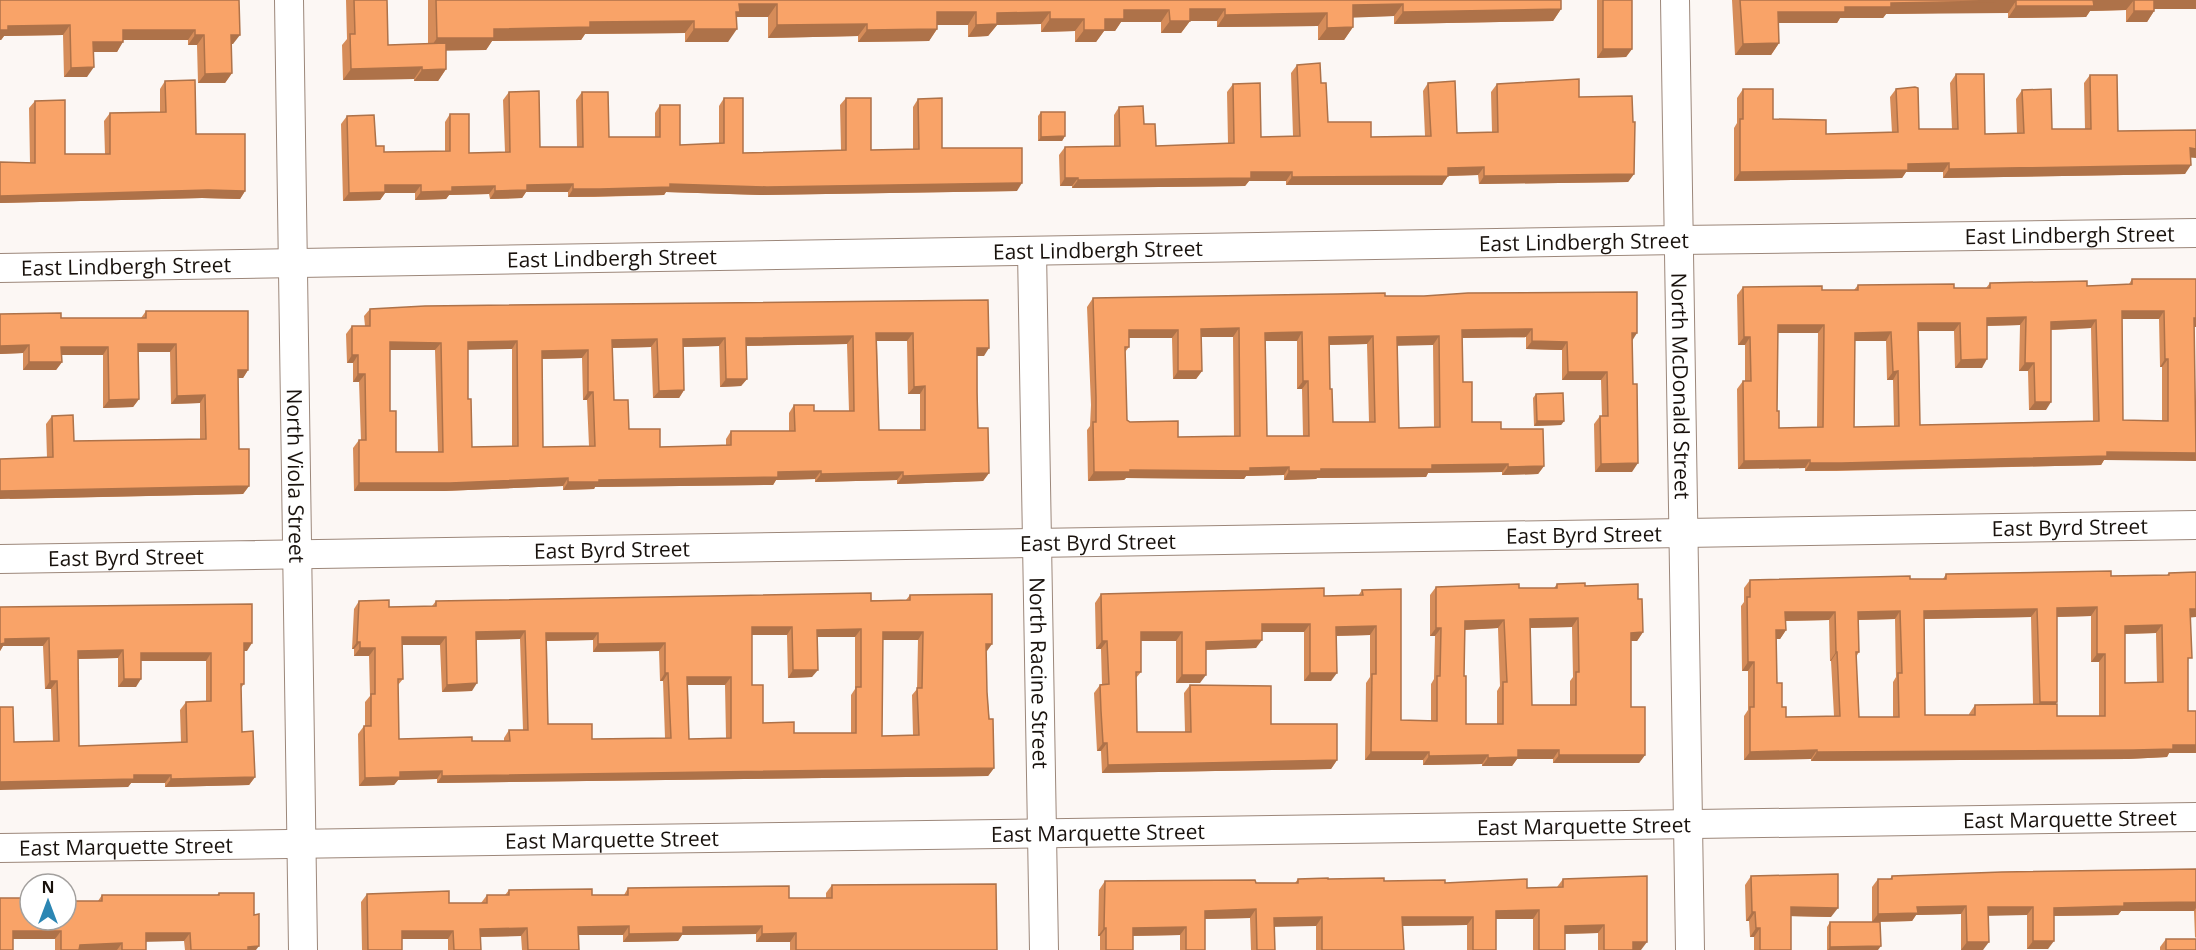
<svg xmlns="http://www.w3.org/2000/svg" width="2196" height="950" font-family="'Open Sans',sans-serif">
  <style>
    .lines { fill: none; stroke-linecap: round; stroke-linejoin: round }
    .minor-casing { stroke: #9c877a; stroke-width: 30 }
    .minor { stroke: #fff; stroke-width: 28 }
    .wall { fill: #d68c59; fill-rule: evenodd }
    .shaded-wall { fill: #ae7249 }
    .building { fill: #f9a368; stroke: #ae7249; stroke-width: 1.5; fill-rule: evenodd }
    .labels { text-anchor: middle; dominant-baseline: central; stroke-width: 4.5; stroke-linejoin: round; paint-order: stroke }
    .street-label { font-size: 21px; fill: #19120d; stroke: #fff }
  </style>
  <rect width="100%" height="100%" fill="#fcf7f4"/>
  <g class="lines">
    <g class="minor-casing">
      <g id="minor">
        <path id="s1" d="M 289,0 L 303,950"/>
        <path id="s2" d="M 1675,0 L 1690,950"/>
        <path id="s3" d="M 1032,251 L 1044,950"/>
        <path id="s4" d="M 0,268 L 1679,240 L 2196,233"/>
        <path id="s5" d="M 0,559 L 2196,525"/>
        <path id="s6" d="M 0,848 L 2196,817"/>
      </g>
    </g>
    <use href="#minor" class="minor"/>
  </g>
  <path class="wall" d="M 0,0 L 239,0 L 233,44 L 231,44 L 232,73 L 225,83 L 198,83 L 197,45 L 188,45 L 188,40 L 123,40 L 117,52 L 93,52 L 87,77 L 64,77 L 63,35 L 4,36 L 1,40 Z
    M 346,0 L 387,0 L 388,45 L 428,44 L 428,0 L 1561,0 L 1561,9 L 1553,21 L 1394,24 L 1394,16 L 1353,17 L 1353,27 L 1344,40 L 1318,40 L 1318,26 L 1217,27 L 1217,21 L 1190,21 L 1181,33 L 1161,33 L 1161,22 L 1121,22 L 1115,31 L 1104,31 L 1096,42 L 1075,42 L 1075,31 L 1041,32 L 1041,24 L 997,25 L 988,36 L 968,37 L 968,25 L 937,25 L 937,29 L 929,41 L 858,42 L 858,36 L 768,38 L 768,17 L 736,17 L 728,42 L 685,42 L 685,33 L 585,34 L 581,40 L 492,41 L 486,50 L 446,50 L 446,69 L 438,81 L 414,81 L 414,79 L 343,80 L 342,45 L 347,39 Z
    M 1597,0 L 1632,0 L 1632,49 L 1626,57 L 1597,58 Z
    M 1732,0 L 2196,0 L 2196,9 L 2154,9 L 2154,11 L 2147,22 L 2126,22 L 2126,10 L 2090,11 L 2086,17 L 2008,18 L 2008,13 L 1938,13 L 1886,14 L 1883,18 L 1840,18 L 1837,23 L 1778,23 L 1779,43 L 1771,55 L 1735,55 Z
    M 1297,65 L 1321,83 L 1328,122 L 1371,137 L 1425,136 L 1423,91 L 1428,83 L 1457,133 L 1492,132 L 1491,92 L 1497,84 L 1579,97 L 1634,174 L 1628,182 L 1479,184 L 1478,175 L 1448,176 L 1442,185 L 1286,185 L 1286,181 L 1249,181 L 1245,186 L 1072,188 L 1072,186 L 1060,186 L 1059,155 L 1065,147 L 1114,146 L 1114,115 L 1119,107 L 1144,124 L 1156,146 L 1228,143 L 1227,92 L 1233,84 L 1261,137 L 1293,136 L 1291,73 Z
    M 1956,74 L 1985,134 L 2017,133 L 2016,99 L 2022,90 L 2052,129 L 2085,129 L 2084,83 L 2090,75 L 2118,131 L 2190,157 L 2185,174 L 1943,178 L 1943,172 L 1906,172 L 1902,178 L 1734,181 L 1734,128 L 1737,123 L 1737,98 L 1743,89 L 1773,119 L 1826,134 L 1892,133 L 1890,97 L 1896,89 L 1919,129 L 1952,129 L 1950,83 Z
    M 165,81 L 196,134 L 245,191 L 240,199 L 202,198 L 0,203 L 0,162 L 30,163 L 29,108 L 35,101 L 65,154 L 105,154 L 104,121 L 110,113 L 160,112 L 160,89 Z
    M 509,92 L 540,147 L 577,147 L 576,100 L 582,92 L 609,137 L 655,137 L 655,113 L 660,105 L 680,145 L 719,143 L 719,106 L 724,98 L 743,153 L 841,150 L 840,105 L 846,98 L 871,150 L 913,149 L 913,107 L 918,99 L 942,148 L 1017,191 L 761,195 L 666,192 L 664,195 L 594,197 L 568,197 L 568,192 L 526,192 L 522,198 L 490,199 L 489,194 L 449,195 L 446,199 L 415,200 L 415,193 L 385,193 L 380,200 L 343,201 L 341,124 L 347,116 L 376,146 L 384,152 L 445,151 L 445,122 L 450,114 L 469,153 L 505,152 L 503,100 Z
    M 1041,112 L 1065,136 L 1062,141 L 1038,141 L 1038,116 Z
    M 2132,279 L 2194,327 L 2195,413 L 2104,460 L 2101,465 L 1836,471 L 1805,471 L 1805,468 L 1738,469 L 1737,389 L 1743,381 L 1745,381 L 1745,345 L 1738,345 L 1737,295 L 1743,287 L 1822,290 L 1854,290 L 1858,285 L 1954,288 L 1986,288 L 1990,283 L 2087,286 L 2129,284 ZM 2122,319 L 2159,319 L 2160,367 L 2162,367 L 2162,421 L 2123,420 ZM 2020,325 L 2019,371 L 2028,371 L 2029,410 L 2046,410 L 2051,330 L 2091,328 L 2093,421 L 1920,425 L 1919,331 L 1954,331 L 1955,368 L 1982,368 L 1987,326 ZM 1778,333 L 1818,333 L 1817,427 L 1779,428 L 1777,411 ZM 1855,341 L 1886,341 L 1887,380 L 1893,380 L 1894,426 L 1854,427 Z
    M 1385,296 L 1632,341 L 1632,472 L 1595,472 L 1594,424 L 1600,416 L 1602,416 L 1601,380 L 1562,380 L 1562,350 L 1526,349 L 1526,337 L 1462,338 L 1463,382 L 1472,422 L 1501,429 L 1544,466 L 1538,474 L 1502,475 L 1502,472 L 1428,473 L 1426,477 L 1317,478 L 1316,479 L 1284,480 L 1284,475 L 1246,476 L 1244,479 L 1126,478 L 1124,480 L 1088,481 L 1087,430 L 1090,426 L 1091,405 L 1087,307 L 1093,298 ZM 1201,337 L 1233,337 L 1234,437 L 1178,437 L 1130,422 L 1127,420 L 1125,352 L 1129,347 L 1129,338 L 1172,338 L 1173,379 L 1196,379 L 1202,371 ZM 1265,341 L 1297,341 L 1297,389 L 1302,389 L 1303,436 L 1267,436 ZM 1367,344 L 1369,422 L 1333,422 L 1330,389 L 1330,345 ZM 1397,345 L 1433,345 L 1434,427 L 1399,428 Z
    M 988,300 L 984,356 L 977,356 L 978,428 L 989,473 L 983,481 L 897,484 L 897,480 L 815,482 L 815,479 L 776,480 L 773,485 L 595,487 L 594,489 L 563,490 L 563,486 L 444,491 L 354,491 L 353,448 L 359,440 L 361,440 L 359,382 L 353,382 L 353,363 L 347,363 L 346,334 L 352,326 L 365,326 L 364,316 L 370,309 ZM 877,341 L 907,341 L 908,394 L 920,394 L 920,430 L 879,430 ZM 847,344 L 849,411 L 814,411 L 794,405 L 789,413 L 789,431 L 731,431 L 726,439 L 726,445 L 660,447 L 629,429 L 614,400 L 612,348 L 651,347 L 653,398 L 679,398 L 684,390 L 683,347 L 719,346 L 720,387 L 741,386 L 747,379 L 746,346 ZM 468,349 L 512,349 L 512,446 L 472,447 L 468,399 ZM 390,350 L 435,350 L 438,452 L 396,452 L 390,411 ZM 582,358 L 583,400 L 587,400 L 589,446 L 543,447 L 542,359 Z
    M 146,311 L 248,370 L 243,378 L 238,378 L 239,449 L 249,486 L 243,494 L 9,499 L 47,458 L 46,424 L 52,416 L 74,441 L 200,439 L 200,403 L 171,404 L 170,352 L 138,352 L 139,399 L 133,407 L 103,408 L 103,355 L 62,355 L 62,362 L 56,370 L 23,370 L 23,353 L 0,354 L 0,314 L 61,318 L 141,318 Z
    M 1536,394 L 1564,421 L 1561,425 L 1534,426 L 1533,398 Z
    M 2196,572 L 2196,617 L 2191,617 L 2188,663 L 2188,711 L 2196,753 L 2169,753 L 2167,757 L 2128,759 L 1811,761 L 1811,759 L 1744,760 L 1744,716 L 1748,710 L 1748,671 L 1742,671 L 1741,606 L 1744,602 L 1744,588 L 1750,580 L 1943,579 L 1946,574 L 2111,576 L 2167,575 L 2169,573 ZM 2091,616 L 2091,662 L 2099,662 L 2099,716 L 2057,716 L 2056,704 L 2057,617 ZM 2031,617 L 2033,704 L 1975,705 L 1969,714 L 1969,715 L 1925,715 L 1924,619 ZM 1895,619 L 1896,677 L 1893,682 L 1893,717 L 1859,717 L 1856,657 L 1859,652 L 1858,620 ZM 1829,620 L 1830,661 L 1831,661 L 1834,716 L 1786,717 L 1782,707 L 1777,683 L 1776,639 L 1780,639 L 1786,630 L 1785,621 ZM 2156,633 L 2157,682 L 2125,683 L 2125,634 Z
    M 1557,584 L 1585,586 L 1638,599 L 1643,632 L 1637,641 L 1631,641 L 1631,707 L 1645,755 L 1639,763 L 1553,763 L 1553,759 L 1517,759 L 1512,766 L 1482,766 L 1482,764 L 1423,765 L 1423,760 L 1365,760 L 1366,683 L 1370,677 L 1370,635 L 1336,636 L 1331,681 L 1304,681 L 1304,632 L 1262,632 L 1256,648 L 1206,650 L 1200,683 L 1176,683 L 1176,641 L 1141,641 L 1141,672 L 1136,678 L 1137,732 L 1185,732 L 1184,693 L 1190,685 L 1271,724 L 1337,760 L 1331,769 L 1102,773 L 1101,751 L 1097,751 L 1094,693 L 1100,685 L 1102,685 L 1101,649 L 1096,649 L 1095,603 L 1101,594 L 1324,596 L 1358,596 L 1362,590 L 1401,589 L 1401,720 L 1431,721 L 1431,684 L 1434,679 L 1435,636 L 1430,636 L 1430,595 L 1436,587 L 1519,588 L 1554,588 ZM 1572,627 L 1573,677 L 1570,681 L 1570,705 L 1532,705 L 1530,628 ZM 1498,628 L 1500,686 L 1497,691 L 1497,724 L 1466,724 L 1464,676 L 1465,630 Z
    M 910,595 L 987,651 L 986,651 L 987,692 L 994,768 L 988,776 L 437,783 L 437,779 L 398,780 L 394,785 L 359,786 L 358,734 L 364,726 L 365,726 L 365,702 L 370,696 L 369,656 L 354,656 L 354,649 L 352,649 L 354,609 L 359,601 L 389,607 L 432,606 L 436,601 L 906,600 ZM 752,635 L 787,635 L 788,678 L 812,677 L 817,637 L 855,637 L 855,689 L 851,695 L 851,733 L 794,733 L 763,723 L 752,685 ZM 520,639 L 523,730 L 509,730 L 504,738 L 504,741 L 472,741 L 399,739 L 398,685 L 403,679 L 402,645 L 440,645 L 442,692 L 472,691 L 476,640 ZM 593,640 L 593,652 L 659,651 L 660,681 L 663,681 L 665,738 L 592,739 L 548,724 L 547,641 ZM 882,640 L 918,640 L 917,689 L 912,695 L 913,735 L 882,736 ZM 688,685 L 725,685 L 726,738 L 689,739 Z
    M 0,607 L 247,651 L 244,651 L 244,684 L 241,688 L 242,732 L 255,777 L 249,785 L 165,787 L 165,783 L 131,783 L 128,787 L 14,742 L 53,741 L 51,689 L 45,689 L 43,646 L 3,646 L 0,651 ZM 118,658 L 118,687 L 136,687 L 141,661 L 206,661 L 206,701 L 186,702 L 180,710 L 181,743 L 79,746 L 78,659 Z
    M 2196,869 L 2196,938 L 2195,937 L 2194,911 L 2121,911 L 2118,915 L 2054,916 L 2048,949 L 2027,949 L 2027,915 L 1988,915 L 1983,950 L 1961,950 L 1961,914 L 1916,915 L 1912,921 L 1872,922 L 1872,887 L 1878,879 L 1890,879 L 1892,876 Z
    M 1751,876 L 1831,917 L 1791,916 L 1791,950 L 1754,950 L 1754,937 L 1750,937 L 1749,921 L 1746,921 L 1745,885 Z
    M 1298,879 L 1445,883 L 1527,888 L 1557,887 L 1563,879 L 1641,950 L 1598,950 L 1598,933 L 1565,934 L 1565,950 L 1533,950 L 1533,919 L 1496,919 L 1496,950 L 1467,950 L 1467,925 L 1403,926 L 1404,950 L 1316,950 L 1316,926 L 1275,926 L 1275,950 L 1251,950 L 1250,918 L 1205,919 L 1205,950 L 1180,950 L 1180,935 L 1133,936 L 1133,950 L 1100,950 L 1100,936 L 1098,936 L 1099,890 L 1105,881 L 1295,883 Z
    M 832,885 L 997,950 L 790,950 L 790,942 L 756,942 L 756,934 L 682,935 L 678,941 L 623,942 L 623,935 L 579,935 L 579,950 L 522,950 L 521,936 L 480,937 L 481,950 L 448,950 L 448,939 L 402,939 L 402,950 L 362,950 L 361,902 L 367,894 L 449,903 L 481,903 L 487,895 L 505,895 L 509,890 L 592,895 L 624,895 L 628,888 L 789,898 L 826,898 L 826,893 Z
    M 219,893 L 254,915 L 256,950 L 185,950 L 184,941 L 146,941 L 146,950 L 55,950 L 55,939 L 13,939 L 0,950 L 30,920 L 98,901 L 102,895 L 217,895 Z
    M 1830,922 L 1878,950 L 1827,950 L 1827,927 Z
    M 2166,939 L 2196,950 L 2160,950 L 2160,947 Z"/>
  <path class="shaded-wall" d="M 2093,0 L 2134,0 L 2126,10 L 2090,11 L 2086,17 L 2008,18 L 2016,6 Z
    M 2153,0 L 2196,0 L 2196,9 L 2147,9 Z
    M 2016,1 L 2008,13 L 1886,14 L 1883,18 L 1840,18 L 1837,23 L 1770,23 L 1778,12 L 1891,3 Z
    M 739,4 L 777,4 L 768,17 L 736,17 L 731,24 Z
    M 1403,4 L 1394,16 L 1344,18 L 1353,5 Z
    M 1190,9 L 1225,9 L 1217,21 L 1190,21 L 1181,33 L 1161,33 L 1170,21 Z
    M 1561,9 L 1553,21 L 1394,24 L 1403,12 Z
    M 1124,10 L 1169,10 L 1161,22 L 1121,22 L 1115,31 L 1104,31 L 1096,42 L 1075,42 L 1084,30 Z
    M 2134,11 L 2154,11 L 2147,22 L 2126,22 Z
    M 937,12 L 976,12 L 968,25 L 928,25 Z
    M 1050,12 L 1041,24 L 997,25 L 988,36 L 968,37 L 976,25 L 997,13 Z
    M 1327,13 L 1318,26 L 1217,27 L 1225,15 Z
    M 1050,19 L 1084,19 L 1075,31 L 1041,32 Z
    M 694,21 L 685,33 L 585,34 L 581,40 L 492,41 L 486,50 L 428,51 L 437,38 L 494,29 L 590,22 Z
    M 867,24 L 858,36 L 768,38 L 777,25 Z
    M 70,25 L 63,35 L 4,36 L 1,40 L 0,40 L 0,30 L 8,26 Z
    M 1353,27 L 1344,40 L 1318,40 L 1327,28 Z
    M 694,29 L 737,29 L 728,42 L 685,42 Z
    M 937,29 L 929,41 L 858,42 L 867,30 Z
    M 123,30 L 195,30 L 188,40 L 117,40 Z
    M 195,35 L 204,35 L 197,45 L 188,45 Z
    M 231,35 L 240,35 L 233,44 L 224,44 Z
    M 93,42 L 123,42 L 117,52 L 86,52 Z
    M 1779,43 L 1771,55 L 1735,55 L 1743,44 Z
    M 1603,49 L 1632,49 L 1626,57 L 1597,58 Z
    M 94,67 L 87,77 L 64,77 L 71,68 Z
    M 422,67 L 414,79 L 343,80 L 351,69 Z
    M 446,69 L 438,81 L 414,81 L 422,70 Z
    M 232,73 L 225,83 L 198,83 L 205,74 Z
    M 1065,136 L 1062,141 L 1038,141 L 1041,137 Z
    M 2190,148 L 2196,149 L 2196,158 L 2184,157 Z
    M 1949,163 L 1943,172 L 1906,172 L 1902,178 L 1734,181 L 1740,172 L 1908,164 Z
    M 2191,165 L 2185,174 L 1943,178 L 1949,169 Z
    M 1484,167 L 1478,175 L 1442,176 L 1448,168 Z
    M 1251,172 L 1292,172 L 1286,181 L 1249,181 L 1245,186 L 1072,188 L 1078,180 Z
    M 1634,174 L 1628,182 L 1479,184 L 1484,176 Z
    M 1448,176 L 1442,185 L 1286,185 L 1292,177 Z
    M 1065,178 L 1078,178 L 1072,186 L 1060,186 Z
    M 1022,183 L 1017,191 L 761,195 L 666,192 L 664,195 L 568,197 L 573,189 L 670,184 Z
    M 573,184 L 568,192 L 526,192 L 522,198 L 490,199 L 495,191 L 527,185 Z
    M 385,185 L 421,185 L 415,193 L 385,193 L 380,200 L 343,201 L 349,193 Z
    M 495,186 L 489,194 L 449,195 L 446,199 L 415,200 L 421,192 L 452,187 Z
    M 208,190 L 245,191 L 240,199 L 202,198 L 0,203 L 0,196 Z
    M 2122,311 L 2164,311 L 2159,319 L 2117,319 Z
    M 2026,317 L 2020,325 L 1981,326 L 1987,318 Z
    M 2194,318 L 2196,318 L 2196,327 L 2188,327 Z
    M 2096,320 L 2091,328 L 2046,330 L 2051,322 Z
    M 1918,323 L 1960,323 L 1954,331 L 1913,331 Z
    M 1778,325 L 1824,325 L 1818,333 L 1772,333 Z
    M 1239,328 L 1233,337 L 1195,337 L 1201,329 Z
    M 1532,329 L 1526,337 L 1457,338 L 1462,330 Z
    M 1129,330 L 1178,330 L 1172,338 L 1123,338 Z
    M 1302,332 L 1297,341 L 1259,341 L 1265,333 Z
    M 1891,332 L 1886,341 L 1849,341 L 1855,333 Z
    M 876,333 L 913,333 L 907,341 L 871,341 Z
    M 1632,333 L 1637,333 L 1632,341 Z
    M 853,336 L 847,344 L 740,346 L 746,338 Z
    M 1373,336 L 1367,344 L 1324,345 L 1329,337 Z
    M 1439,336 L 1433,345 L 1391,346 L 1397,337 Z
    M 1744,337 L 1750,337 L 1745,345 L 1738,345 Z
    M 725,338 L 719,346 L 677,347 L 683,339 Z
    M 657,339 L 651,347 L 607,348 L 612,340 Z
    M 517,341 L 512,349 L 462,350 L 468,342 Z
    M 1532,341 L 1567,342 L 1562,350 L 1526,349 Z
    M 390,342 L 441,343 L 435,350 L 384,350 Z
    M 138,344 L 176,344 L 170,352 L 133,352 Z
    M 29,345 L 23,353 L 0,354 L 0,346 Z
    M 61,347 L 108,347 L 103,355 L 56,355 Z
    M 977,348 L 989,348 L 984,356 L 971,356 Z
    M 588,350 L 582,358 L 536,359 L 542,351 Z
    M 352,355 L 358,355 L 353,363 L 347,363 Z
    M 1987,359 L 1982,368 L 1955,368 L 1961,360 Z
    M 2165,359 L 2168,359 L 2162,367 L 2160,367 Z
    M 29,362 L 62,362 L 56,370 L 23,370 Z
    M 2025,363 L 2034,363 L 2028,371 L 2019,371 Z
    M 238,370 L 248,370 L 243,378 L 233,378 Z
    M 1178,371 L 1202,371 L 1196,379 L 1173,379 Z
    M 1898,371 L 1893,380 L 1887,380 L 1893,372 Z
    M 1568,372 L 1607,372 L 1601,380 L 1562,380 Z
    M 358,374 L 365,374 L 359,382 L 353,382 Z
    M 726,379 L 747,379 L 741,386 L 720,387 Z
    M 1303,381 L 1308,381 L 1302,389 L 1297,389 Z
    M 925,386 L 920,394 L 908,394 L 914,387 Z
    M 684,390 L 679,398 L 653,398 L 659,391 Z
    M 588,392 L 593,392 L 587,400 L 583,400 Z
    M 205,395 L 200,403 L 171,404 L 177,396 Z
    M 139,399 L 133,407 L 103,408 L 109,400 Z
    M 2035,402 L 2051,402 L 2046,410 L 2029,410 Z
    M 1537,421 L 1564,421 L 1561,425 L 1534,426 Z
    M 2107,452 L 2196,453 L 2196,461 L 2104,460 L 2101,465 L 1805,471 L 1810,463 Z
    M 1810,460 L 1805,468 L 1738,469 L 1744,461 Z
    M 1638,463 L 1632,472 L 1595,472 L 1601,464 Z
    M 1508,464 L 1502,472 L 1428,473 L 1426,477 L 1317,478 L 1316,479 L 1284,480 L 1289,471 L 1432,465 Z
    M 1544,466 L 1538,474 L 1502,475 L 1508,467 Z
    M 1289,467 L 1284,475 L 1246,476 L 1244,479 L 1126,478 L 1124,480 L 1088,481 L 1094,472 L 1130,470 Z
    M 821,471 L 815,479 L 776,480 L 773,485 L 595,487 L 594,489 L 563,490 L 568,482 L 599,480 L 778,472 Z
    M 903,472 L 897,480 L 815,482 L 821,474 Z
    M 989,473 L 983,481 L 897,484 L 903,476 Z
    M 568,478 L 563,486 L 444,491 L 354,491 L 359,483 Z
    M 249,486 L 243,494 L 0,499 L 0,491 Z
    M 2097,607 L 2091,616 L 2051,617 L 2057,608 Z
    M 2037,609 L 2031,617 L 1918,619 L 1924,611 Z
    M 2190,609 L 2196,609 L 2196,617 L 2185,618 Z
    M 1900,611 L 1895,619 L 1852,620 L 1858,612 Z
    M 1785,612 L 1835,612 L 1829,620 L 1779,621 Z
    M 1578,618 L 1572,627 L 1524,628 L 1530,619 Z
    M 1504,620 L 1498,628 L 1459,630 L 1465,621 Z
    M 1262,624 L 1310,624 L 1304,632 L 1256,632 Z
    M 2162,625 L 2156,633 L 2119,634 L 2125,626 Z
    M 1376,626 L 1370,635 L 1330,636 L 1336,627 Z
    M 752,627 L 792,627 L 787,635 L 747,635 Z
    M 1436,628 L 1441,628 L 1435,636 L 1430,636 Z
    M 861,629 L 855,637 L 811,637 L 817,630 Z
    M 1776,630 L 1786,630 L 1780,639 L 1770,639 Z
    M 525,631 L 520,639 L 470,640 L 476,632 Z
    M 883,632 L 923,632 L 918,640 L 877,640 Z
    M 1141,632 L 1182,632 L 1176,641 L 1135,641 Z
    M 1643,632 L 1637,641 L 1625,641 L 1631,633 Z
    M 546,633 L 598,633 L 593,640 L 541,641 Z
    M 402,637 L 446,637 L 440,645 L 397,645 Z
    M 49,638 L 43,646 L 3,646 L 0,651 L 0,644 L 5,639 Z
    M 1262,640 L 1256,648 L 1200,650 L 1206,642 Z
    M 1102,641 L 1107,641 L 1101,649 L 1096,649 Z
    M 357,642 L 360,642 L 354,649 L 352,649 Z
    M 244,643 L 252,643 L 247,651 L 238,651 Z
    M 665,643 L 659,651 L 593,652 L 598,644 Z
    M 986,644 L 992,644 L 987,651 L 981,651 Z
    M 360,648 L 375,648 L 369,656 L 354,656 Z
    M 123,650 L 118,658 L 72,659 L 78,651 Z
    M 1836,652 L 1837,652 L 1831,661 L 1830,661 Z
    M 141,653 L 211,653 L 206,661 L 136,661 Z
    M 2097,654 L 2105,654 L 2099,662 L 2091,662 Z
    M 1748,662 L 1754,662 L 1748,671 L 1742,671 Z
    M 793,670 L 818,670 L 812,677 L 788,678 Z
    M 665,673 L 668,673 L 663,681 L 660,681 Z
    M 1310,673 L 1337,673 L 1331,681 L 1304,681 Z
    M 1182,675 L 1206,675 L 1200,683 L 1176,683 Z
    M 687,677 L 731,677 L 725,685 L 682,685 Z
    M 124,679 L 141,679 L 136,687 L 118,687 Z
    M 50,681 L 57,681 L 51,689 L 45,689 Z
    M 477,683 L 472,691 L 442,692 L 447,685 Z
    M 2040,702 L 2057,702 L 2051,711 L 2034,711 Z
    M 1103,743 L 1107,743 L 1101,751 L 1097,751 Z
    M 2173,745 L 2196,745 L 2196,753 L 2169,753 L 2167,757 L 2128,759 L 1811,761 L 1817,752 Z
    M 1518,750 L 1559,750 L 1553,759 L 1517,759 L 1512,766 L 1482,766 L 1488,758 Z
    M 1817,750 L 1811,759 L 1744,760 L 1750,752 Z
    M 1371,752 L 1429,752 L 1423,760 L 1365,760 Z
    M 1488,755 L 1482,764 L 1423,765 L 1429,756 Z
    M 1559,755 L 1645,755 L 1639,763 L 1553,763 Z
    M 1337,760 L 1331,769 L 1102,773 L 1108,765 Z
    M 994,768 L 988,776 L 437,783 L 442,776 Z
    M 442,771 L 437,779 L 398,780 L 394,785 L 359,786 L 365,778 L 400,772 Z
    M 134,775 L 171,775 L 165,783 L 131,783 L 128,787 L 0,790 L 0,782 Z
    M 255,777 L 249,785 L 165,787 L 171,779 Z
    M 2196,902 L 2196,908 L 2194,911 L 2121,911 L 2118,915 L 2048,916 L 2054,908 L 2124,903 Z
    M 1966,906 L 1961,914 L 1916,915 L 1912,921 L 1872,922 L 1878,914 L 1917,907 Z
    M 1791,907 L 1838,908 L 1831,917 L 1785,916 Z
    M 1988,907 L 2033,907 L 2027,915 L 1982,916 Z
    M 1256,909 L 1250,918 L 1199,919 L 1205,911 Z
    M 1539,910 L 1533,919 L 1490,919 L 1496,911 Z
    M 1752,912 L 1755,912 L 1749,921 L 1746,921 Z
    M 1322,917 L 1316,926 L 1269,927 L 1274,918 Z
    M 1402,917 L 1473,917 L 1467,925 L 1397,926 Z
    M 1604,925 L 1598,933 L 1560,934 L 1565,926 Z
    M 629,926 L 623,935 L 573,935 L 578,927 Z
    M 762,926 L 756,934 L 682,935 L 678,941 L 623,942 L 629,934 L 683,927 Z
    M 1186,927 L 1180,935 L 1127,936 L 1133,928 Z
    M 527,928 L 521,936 L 475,937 L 480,929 Z
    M 1104,928 L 1106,928 L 1100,936 L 1098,936 Z
    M 1756,928 L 1760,928 L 1754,937 L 1750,937 Z
    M 13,931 L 61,931 L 55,939 L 7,939 Z
    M 402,931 L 453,931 L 448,939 L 396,939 Z
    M 146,933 L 190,933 L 184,941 L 140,942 Z
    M 796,933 L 790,942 L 756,942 L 762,934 Z
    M 2033,941 L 2054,941 L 2048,949 L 2027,949 Z
    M 1633,942 L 1647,942 L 1641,950 L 1628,950 Z
    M 1967,942 L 1989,942 L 1983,950 L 1961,950 Z
    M 122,943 L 117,950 L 76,950 L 80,945 Z
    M 259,946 L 256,950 L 245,950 L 248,947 Z
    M 1881,946 L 1878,950 L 1828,950 L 1830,947 Z"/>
  <path class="building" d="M 0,0 L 239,0 L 240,35 L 231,35 L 232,73 L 205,74 L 204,35 L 195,35 L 195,30 L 123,30 L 123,42 L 93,42 L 94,67 L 71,68 L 70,25 L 8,26 L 8,30 L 0,30 Z
    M 354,0 L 387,0 L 388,45 L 446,43 L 446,69 L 422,70 L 422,67 L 351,69 L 350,34 L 355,34 Z
    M 436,0 L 1561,0 L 1561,9 L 1403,12 L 1403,4 L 1353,5 L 1353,27 L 1327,28 L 1327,13 L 1225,15 L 1225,9 L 1190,9 L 1190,21 L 1170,21 L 1169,10 L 1124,10 L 1124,19 L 1105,19 L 1105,30 L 1084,30 L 1084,19 L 1050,19 L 1050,12 L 997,13 L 997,24 L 976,25 L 976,12 L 937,12 L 937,29 L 867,30 L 867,24 L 777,25 L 777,4 L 739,4 L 740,12 L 736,12 L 737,29 L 694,29 L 694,21 L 590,22 L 590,27 L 494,29 L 494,38 L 437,38 Z
    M 1603,0 L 1632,0 L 1632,49 L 1603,49 Z
    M 1740,0 L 2093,0 L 2094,6 L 2016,6 L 2016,1 L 1945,2 L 1891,3 L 1891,7 L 1845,7 L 1845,12 L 1778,12 L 1779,43 L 1743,44 Z
    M 2134,0 L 2154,0 L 2154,11 L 2134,11 Z
    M 1320,63 L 1321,83 L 1326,83 L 1328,122 L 1371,122 L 1371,137 L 1431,136 L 1428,83 L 1455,81 L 1457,133 L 1498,132 L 1497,84 L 1579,79 L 1579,97 L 1632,96 L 1633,122 L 1635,122 L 1634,174 L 1484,176 L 1484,167 L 1448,168 L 1448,176 L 1292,177 L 1292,172 L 1251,172 L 1251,178 L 1078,180 L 1078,178 L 1065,178 L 1065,147 L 1120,146 L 1119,107 L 1143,106 L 1144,124 L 1155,124 L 1156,146 L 1234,143 L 1233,84 L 1260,83 L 1261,137 L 1300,136 L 1297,65 Z
    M 1956,74 L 1984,74 L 1985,134 L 2024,133 L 2022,90 L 2051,89 L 2052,129 L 2091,129 L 2090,75 L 2117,75 L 2118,131 L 2196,130 L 2196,149 L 2190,148 L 2191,165 L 1949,169 L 1949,163 L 1908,164 L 1908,170 L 1740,172 L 1740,119 L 1743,119 L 1743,89 L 1773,89 L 1773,119 L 1826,120 L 1826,134 L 1898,132 L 1896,89 L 1915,87 L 1918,88 L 1919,129 L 1958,129 Z
    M 195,80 L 196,134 L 245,134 L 245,191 L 208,190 L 0,196 L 0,162 L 35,163 L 35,101 L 65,100 L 65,154 L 110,154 L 110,113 L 166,112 L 165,81 Z
    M 539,91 L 540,147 L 583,147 L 582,92 L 608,92 L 609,137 L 660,137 L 660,105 L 680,105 L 680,145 L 724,143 L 724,98 L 743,98 L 743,153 L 846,150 L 846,98 L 871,98 L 871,150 L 919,149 L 918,99 L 942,98 L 942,148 L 1022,148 L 1022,183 L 767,187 L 670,184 L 670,187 L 600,189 L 573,189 L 573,184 L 527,185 L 527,190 L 495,191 L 495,186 L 452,187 L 452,191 L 421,192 L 421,185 L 385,185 L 385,192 L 349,193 L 347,116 L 374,115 L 376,146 L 384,146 L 384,152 L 450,151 L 450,114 L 469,114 L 469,153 L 510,152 L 509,92 Z
    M 1041,112 L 1065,112 L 1065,136 L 1041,137 Z
    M 2132,279 L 2196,279 L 2196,318 L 2194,318 L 2196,453 L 2107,452 L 2107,456 L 1842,463 L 1810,463 L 1810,460 L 1744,461 L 1743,381 L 1751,381 L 1750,337 L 1744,337 L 1743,287 L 1822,286 L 1822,290 L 1858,290 L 1858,285 L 1954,284 L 1954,288 L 1990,288 L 1990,283 L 2087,281 L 2087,286 L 2132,284 ZM 2122,311 L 2164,311 L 2165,359 L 2168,359 L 2168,421 L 2123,420 ZM 2026,317 L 2025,363 L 2034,363 L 2035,402 L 2051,402 L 2051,322 L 2096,320 L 2099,421 L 1920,425 L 1918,323 L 1960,323 L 1961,360 L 1987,359 L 1987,318 ZM 1778,325 L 1824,325 L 1823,427 L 1779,428 L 1779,411 L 1777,411 ZM 1891,332 L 1893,372 L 1898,371 L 1899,426 L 1854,427 L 1855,333 Z
    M 1637,292 L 1637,333 L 1632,333 L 1633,384 L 1637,384 L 1638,463 L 1601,464 L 1600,416 L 1608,416 L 1607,372 L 1568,372 L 1567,342 L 1532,341 L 1532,329 L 1462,330 L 1463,382 L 1472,382 L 1472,422 L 1501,422 L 1501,429 L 1543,429 L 1544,466 L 1508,467 L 1508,464 L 1432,465 L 1432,469 L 1321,469 L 1321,471 L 1289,471 L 1289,467 L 1250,468 L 1250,471 L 1130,470 L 1130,472 L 1094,472 L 1093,422 L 1096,422 L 1096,397 L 1093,298 L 1337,294 L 1385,293 L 1385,296 L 1424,296 L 1468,293 ZM 1239,328 L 1240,436 L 1178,437 L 1178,421 L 1130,422 L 1127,420 L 1125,347 L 1129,347 L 1129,330 L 1178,330 L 1178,371 L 1202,371 L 1201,329 ZM 1302,332 L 1303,381 L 1308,381 L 1309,436 L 1267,436 L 1265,333 ZM 1373,336 L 1375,422 L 1333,422 L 1332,389 L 1330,389 L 1329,337 ZM 1439,336 L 1440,427 L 1399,428 L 1397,337 Z
    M 988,300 L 989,348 L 977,348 L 977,392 L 978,428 L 988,428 L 989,473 L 903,476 L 903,472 L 821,474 L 821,471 L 778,472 L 778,477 L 599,480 L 599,482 L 568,482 L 568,478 L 450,483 L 359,483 L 359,440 L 366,440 L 365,374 L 358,374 L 358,355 L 352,355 L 352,326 L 370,326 L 370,309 L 425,306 ZM 876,333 L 913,333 L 914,387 L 925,386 L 925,430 L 879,430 ZM 853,336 L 854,411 L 814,411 L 814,405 L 794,405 L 795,431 L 731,431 L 731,445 L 660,447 L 660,429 L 629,429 L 628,400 L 614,400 L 612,340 L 657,339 L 659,391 L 684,390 L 683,339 L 725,338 L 726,379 L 747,379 L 746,338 ZM 517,341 L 518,446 L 472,447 L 471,399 L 468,399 L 468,342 ZM 390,342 L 441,343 L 443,452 L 396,452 L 396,411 L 390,411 ZM 588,350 L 588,392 L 593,392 L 595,446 L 543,447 L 542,351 Z
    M 146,311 L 248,311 L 248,370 L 238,370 L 239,449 L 249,449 L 249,486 L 0,491 L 0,459 L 53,457 L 52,416 L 73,415 L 74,441 L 206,439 L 205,395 L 177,396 L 176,344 L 138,344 L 139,399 L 109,400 L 108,347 L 61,347 L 62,362 L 29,362 L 29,345 L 0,346 L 0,314 L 61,313 L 61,318 L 146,318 Z
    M 1563,393 L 1564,421 L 1537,421 L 1536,394 Z
    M 2111,571 L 2111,576 L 2169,575 L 2169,573 L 2196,572 L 2196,609 L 2190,609 L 2192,658 L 2188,658 L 2188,711 L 2196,711 L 2196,745 L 2173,745 L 2173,749 L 2134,750 L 1817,752 L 1817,750 L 1750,752 L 1750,707 L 1754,707 L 1754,662 L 1748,662 L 1747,597 L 1750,597 L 1750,580 L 1910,576 L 1910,579 L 1946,579 L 1946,574 ZM 2097,607 L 2097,654 L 2105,654 L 2105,716 L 2057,716 L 2057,704 L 1975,705 L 1975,715 L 1925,715 L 1924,611 L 2037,609 L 2040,702 L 2057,702 L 2057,608 ZM 1900,611 L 1902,673 L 1898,673 L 1899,717 L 1859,717 L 1856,652 L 1859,652 L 1858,612 ZM 1785,612 L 1835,612 L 1836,652 L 1837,652 L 1840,716 L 1786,717 L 1786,707 L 1782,707 L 1782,683 L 1777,683 L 1776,630 L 1786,630 ZM 2162,625 L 2163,682 L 2125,683 L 2125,626 Z
    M 1585,583 L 1585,586 L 1638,584 L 1638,599 L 1642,599 L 1643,632 L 1631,633 L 1631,707 L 1645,707 L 1645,755 L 1559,755 L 1559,750 L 1518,750 L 1518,757 L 1488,758 L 1488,755 L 1429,756 L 1429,752 L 1371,752 L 1372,674 L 1376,674 L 1376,626 L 1336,627 L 1337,673 L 1310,673 L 1310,624 L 1262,624 L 1262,640 L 1206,642 L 1206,675 L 1182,675 L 1182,632 L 1141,632 L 1141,672 L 1136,672 L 1137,732 L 1191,732 L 1190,685 L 1271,686 L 1271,724 L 1337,724 L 1337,760 L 1108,765 L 1107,743 L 1103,743 L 1101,711 L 1100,685 L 1109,684 L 1107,641 L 1102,641 L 1101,594 L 1324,588 L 1324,596 L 1363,595 L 1362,590 L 1401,589 L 1401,720 L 1437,721 L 1437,676 L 1440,676 L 1441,628 L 1436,628 L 1436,587 L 1519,584 L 1519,588 L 1557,588 L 1557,584 ZM 1578,618 L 1579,672 L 1576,672 L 1576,705 L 1532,705 L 1530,619 ZM 1504,620 L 1507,682 L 1503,682 L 1503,724 L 1466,724 L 1466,676 L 1464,676 L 1465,621 Z
    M 871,593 L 871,601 L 910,600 L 910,595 L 992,594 L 992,644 L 986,644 L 987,692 L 989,719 L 993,719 L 994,768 L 442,776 L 442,771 L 400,772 L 400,777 L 365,778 L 364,726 L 371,726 L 371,694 L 375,694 L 375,648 L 360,648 L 360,642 L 357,642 L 359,601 L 389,600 L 389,607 L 436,606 L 436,601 ZM 752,627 L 792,627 L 793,670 L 818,670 L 817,630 L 861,629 L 861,687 L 856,687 L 856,733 L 794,733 L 794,722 L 763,723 L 763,685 L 752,685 ZM 525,631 L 528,730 L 509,730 L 510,741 L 472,741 L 472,737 L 399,739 L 398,679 L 403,679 L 402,637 L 446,637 L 447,685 L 477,683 L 476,632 ZM 883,632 L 923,632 L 922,688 L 917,688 L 919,735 L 882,736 ZM 546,633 L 598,633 L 598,644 L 665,643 L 665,673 L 668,673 L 671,738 L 592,739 L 592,724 L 548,724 ZM 687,677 L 731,677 L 731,738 L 689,739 Z
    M 252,604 L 252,643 L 244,643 L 244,684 L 241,684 L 242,732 L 253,731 L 255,777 L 171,779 L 171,775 L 134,775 L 134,779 L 0,782 L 0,707 L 13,707 L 14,742 L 59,741 L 57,681 L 50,681 L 49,638 L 5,639 L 5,643 L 0,644 L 0,607 ZM 123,650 L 124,679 L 141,679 L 141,653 L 211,653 L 211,701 L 186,702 L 187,742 L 79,746 L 78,651 Z
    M 2196,869 L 2196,902 L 2124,903 L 2124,906 L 2054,908 L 2054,941 L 2033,941 L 2033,907 L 1988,907 L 1989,942 L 1967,942 L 1966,906 L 1917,907 L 1918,913 L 1878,914 L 1878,879 L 1892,879 L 1892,876 L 2002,872 Z
    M 1838,874 L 1838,908 L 1791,907 L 1791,950 L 1760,950 L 1760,928 L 1756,928 L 1755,912 L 1752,912 L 1751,876 Z
    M 1647,876 L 1647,942 L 1633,942 L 1633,950 L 1604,950 L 1604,925 L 1565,926 L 1565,950 L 1539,950 L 1539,910 L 1496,911 L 1496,950 L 1473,950 L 1473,917 L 1402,917 L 1404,950 L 1322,950 L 1322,917 L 1274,918 L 1275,950 L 1257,950 L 1256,909 L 1205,911 L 1205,950 L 1186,950 L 1186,927 L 1133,928 L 1133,950 L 1106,950 L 1106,928 L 1104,928 L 1105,881 L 1255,880 L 1256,883 L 1298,883 L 1298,879 L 1328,878 L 1328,879 L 1384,878 L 1384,881 L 1445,880 L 1445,883 L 1527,879 L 1527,888 L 1563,887 L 1563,879 Z
    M 996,884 L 997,950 L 796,950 L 796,933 L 762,934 L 762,926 L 683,927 L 683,933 L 629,934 L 629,926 L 578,927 L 579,950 L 528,950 L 527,928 L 480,929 L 481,950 L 454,950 L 453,931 L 402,931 L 402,950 L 368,950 L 367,894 L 449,891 L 449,903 L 487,903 L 487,895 L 509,895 L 509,890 L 592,889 L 592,895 L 628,895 L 628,888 L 789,886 L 789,898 L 832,898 L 832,885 Z
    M 219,893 L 254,893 L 254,915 L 259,914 L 259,946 L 248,947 L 248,950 L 191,950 L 190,933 L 146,933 L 146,950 L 122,950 L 122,943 L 80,945 L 79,950 L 61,950 L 61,931 L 13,931 L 13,950 L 0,950 L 0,898 L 30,898 L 30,920 L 66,920 L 66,901 L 102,901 L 102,895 L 219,895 Z
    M 1830,922 L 1880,922 L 1881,946 L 1830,947 Z
    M 2166,939 L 2196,939 L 2196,950 L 2166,950 Z"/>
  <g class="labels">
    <g class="street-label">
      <text stroke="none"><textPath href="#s4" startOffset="2070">East Lindbergh Street</textPath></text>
      <text stroke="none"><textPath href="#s4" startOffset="1584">East Lindbergh Street</textPath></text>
      <text stroke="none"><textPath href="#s4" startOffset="1098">East Lindbergh Street</textPath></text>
      <text stroke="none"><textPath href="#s4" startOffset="612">East Lindbergh Street</textPath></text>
      <text stroke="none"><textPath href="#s4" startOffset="126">East Lindbergh Street</textPath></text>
      <text stroke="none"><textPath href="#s2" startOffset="386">North McDonald Street</textPath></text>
      <text stroke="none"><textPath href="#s1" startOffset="476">North Viola Street</textPath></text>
      <text stroke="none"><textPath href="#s5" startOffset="2070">East Byrd Street</textPath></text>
      <text stroke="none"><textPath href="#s5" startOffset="1584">East Byrd Street</textPath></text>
      <text stroke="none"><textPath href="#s5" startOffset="1098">East Byrd Street</textPath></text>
      <text stroke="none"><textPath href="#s5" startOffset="612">East Byrd Street</textPath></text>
      <text stroke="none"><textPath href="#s5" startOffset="126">East Byrd Street</textPath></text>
      <text stroke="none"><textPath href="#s3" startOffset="422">North Racine Street</textPath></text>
      <text stroke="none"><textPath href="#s6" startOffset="2070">East Marquette Street</textPath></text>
      <text stroke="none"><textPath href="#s6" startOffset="1584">East Marquette Street</textPath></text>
      <text stroke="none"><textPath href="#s6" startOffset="1098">East Marquette Street</textPath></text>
      <text stroke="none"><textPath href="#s6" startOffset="612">East Marquette Street</textPath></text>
      <text stroke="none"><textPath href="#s6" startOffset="126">East Marquette Street</textPath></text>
    </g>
  </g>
  <g transform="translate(48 902)"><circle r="28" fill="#ffffff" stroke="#a3a09e" stroke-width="1.5"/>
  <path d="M0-4.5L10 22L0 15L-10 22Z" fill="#2b86b3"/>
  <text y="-9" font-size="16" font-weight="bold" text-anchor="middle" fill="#19120d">N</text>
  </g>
</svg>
